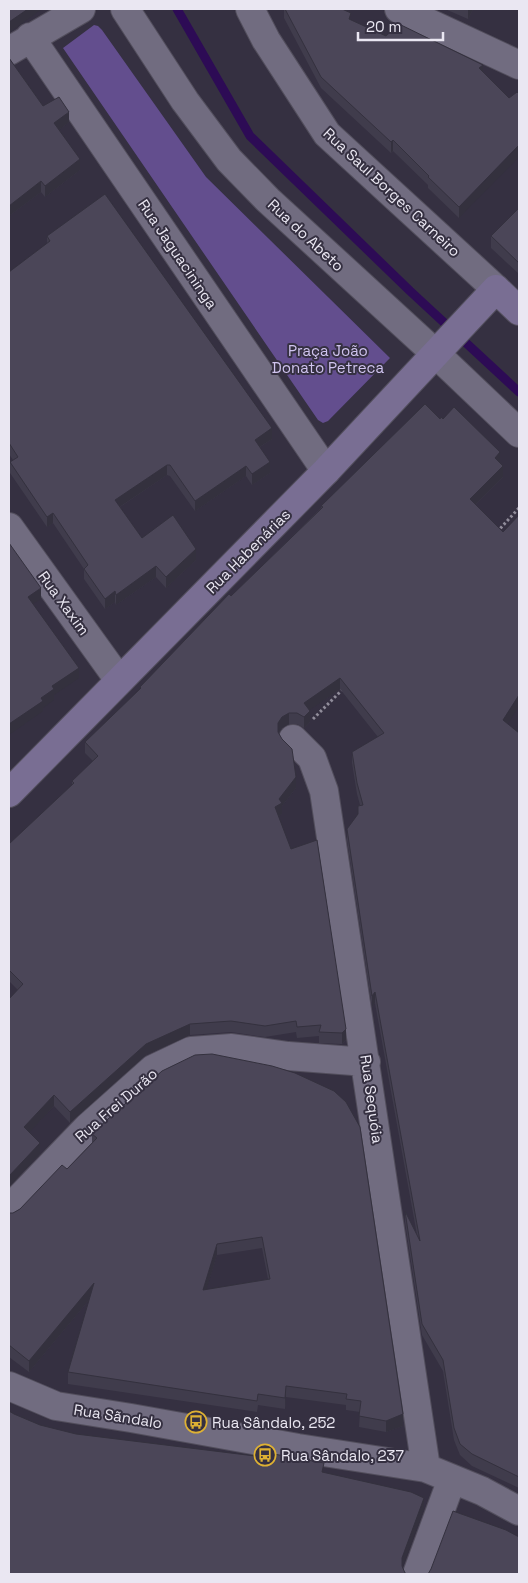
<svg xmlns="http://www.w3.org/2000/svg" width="528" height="1583" font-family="'Space Grotesk',sans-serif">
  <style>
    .green { fill: #634e8e }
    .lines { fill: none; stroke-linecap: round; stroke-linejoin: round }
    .stream { stroke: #2d0b55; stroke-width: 9 }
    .street-casing { stroke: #524e5c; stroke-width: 30 }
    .secondary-casing { stroke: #524e5c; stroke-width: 30 }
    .path { stroke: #908c9a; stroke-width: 3; stroke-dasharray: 2.5 2.5; stroke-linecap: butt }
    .street { stroke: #716c80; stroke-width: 28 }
    .secondary { stroke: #796e93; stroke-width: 28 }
    .wall { fill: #403c4c; fill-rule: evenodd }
    .shaded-wall { fill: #34313e }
    .building { fill: #4b4658; stroke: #34313e; fill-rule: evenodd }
    .labels { text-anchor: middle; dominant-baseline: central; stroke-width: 4; stroke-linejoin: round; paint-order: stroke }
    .street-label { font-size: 15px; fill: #eae7f2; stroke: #353041 }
    .park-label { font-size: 15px; fill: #d0c4ef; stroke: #353041 }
    .poi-label { font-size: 15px; fill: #eae7f2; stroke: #353041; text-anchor: start }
  </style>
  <rect width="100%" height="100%" fill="#353041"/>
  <path class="green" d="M 94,25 L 98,26 L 102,30 L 206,177 L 390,358 L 328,421 L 323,423 L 318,420 L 63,48 Z"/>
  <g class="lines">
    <path class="stream" d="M 177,9 L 250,136 L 410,291 L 519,392"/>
    <g class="street-casing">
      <path id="street" d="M 125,9 L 185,101 L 229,160 L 268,200 L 436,354 L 519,433
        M 250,9 L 266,40 L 327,134 L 496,289
        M 399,9 L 519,65
        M 30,37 L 326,471
        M 9,51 L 81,9
        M 9,527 L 119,680
        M 293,739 L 312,758 L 324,791 L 426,1468
        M 9,1209 L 88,1127 L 153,1069 L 191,1051 L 232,1048 L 288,1056 L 366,1062
        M 9,1386 L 56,1406 L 131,1418 L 298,1448 L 426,1468 L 482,1491 L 519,1511
        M 417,1574 L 452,1479"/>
    </g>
    <g class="secondary-casing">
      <path id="secondary" d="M 9,793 L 326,471 L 496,289 L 519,311"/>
    </g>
    <path class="path" d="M 497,532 L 519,508
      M 313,719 L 344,688"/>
    <use href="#street" class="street"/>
    <use href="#secondary" class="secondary"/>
  </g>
  <path class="wall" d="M 284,9 L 342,9 L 351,21 L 386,36 L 483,65 L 459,218 L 428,188 L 428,185 L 393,151 L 391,153 L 321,88 L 284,18 Z
    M 445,9 L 473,9 L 468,19 Z
    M 9,58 L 43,106 L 69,122 L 59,130 L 80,170 L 45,197 L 41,192 L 9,216 Z
    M 519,208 L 519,274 L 491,248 L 491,236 Z
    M 47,236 L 272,439 L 260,447 L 270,473 L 252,485 L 246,476 L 195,511 L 170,476 L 167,475 L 120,507 L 142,538 L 196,560 L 166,588 L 156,577 L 116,605 L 115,602 L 105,609 L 84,579 L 84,569 L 53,523 L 47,527 L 10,473 L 10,462 L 13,460 L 9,454 L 9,272 L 47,244 Z
    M 440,419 L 500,463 L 503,477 L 475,505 L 508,724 L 519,733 L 519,1488 L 472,1466 L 460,1455 L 454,1440 L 443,1371 L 422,1335 L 405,1222 L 405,1211 L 417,1235 L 375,1003 L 372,1007 L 347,840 L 347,829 L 358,815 L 358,806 L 360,805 L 357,794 L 352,763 L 352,752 L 378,737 L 340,689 L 309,710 L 310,722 L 304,728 L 297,724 L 289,724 L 282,728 L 279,734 L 296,788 L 282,806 L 282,814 L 278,816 L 346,1040 L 342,1044 L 319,1043 L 319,1036 L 297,1038 L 296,1032 L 265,1037 L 231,1032 L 190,1035 L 146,1055 L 70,1123 L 54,1106 L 29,1132 L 40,1154 L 9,1187 L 18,990 L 9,981 L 9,844 L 72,785 L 72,781 L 93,761 L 85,753 L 85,742 L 140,689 L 140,687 L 231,596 L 321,508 L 321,506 Z
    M 162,1071 L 403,1426 L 386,1432 L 359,1427 L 360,1412 L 346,1410 L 346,1405 L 286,1397 L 285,1409 L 258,1405 L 257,1412 L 68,1384 L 68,1372 L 89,1300 L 29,1372 L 9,1357 L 9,1213 L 13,1213 L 20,1209 L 67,1169 L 92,1143 L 92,1134 ZM 262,1248 L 268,1279 L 206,1290 L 217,1255 Z"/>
  <path class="shaded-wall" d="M 28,9 L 42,9 L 9,33 L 9,22 Z
    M 468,9 L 473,9 L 468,19 Z
    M 483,65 L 483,76 L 479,68 Z
    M 69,112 L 69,122 L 54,134 L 54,123 Z
    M 393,140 L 393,151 L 391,153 L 391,142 Z
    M 519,145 L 519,157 L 459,218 L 459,207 Z
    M 80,159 L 80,170 L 45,197 L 45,186 Z
    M 41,181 L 41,192 L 9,216 L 9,206 Z
    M 272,428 L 272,439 L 255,450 L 255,440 Z
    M 500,452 L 500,463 L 495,458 Z
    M 270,462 L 270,473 L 252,485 L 252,474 Z
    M 167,465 L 167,475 L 115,510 L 115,500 Z
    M 246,466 L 246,476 L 195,511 L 195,501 Z
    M 503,466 L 503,477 L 470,510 L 470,499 Z
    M 53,513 L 53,523 L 47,527 L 47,517 Z
    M 196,549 L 196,560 L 166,588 L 166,577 Z
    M 156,566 L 156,577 L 116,605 L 116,595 Z
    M 41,588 L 41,599 L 28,607 L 28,597 Z
    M 115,591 L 115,602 L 105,609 L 105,599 Z
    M 79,668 L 79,678 L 54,695 L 54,700 L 43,708 L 43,711 L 9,735 L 9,724 L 41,698 L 52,686 Z
    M 340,678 L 340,689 L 304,714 L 304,703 Z
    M 519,695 L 519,706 L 503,732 L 503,720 Z
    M 310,711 L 310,722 L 304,728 L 304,717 Z
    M 289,713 L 289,724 L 282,728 L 278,734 L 278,723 L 282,717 Z
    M 296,777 L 296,788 L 282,806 L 282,814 L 275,818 L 275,807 L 279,799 Z
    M 375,992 L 375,1003 L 372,1007 L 372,996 Z
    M 190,1024 L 190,1035 L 146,1055 L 70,1123 L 70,1112 L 146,1044 Z
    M 346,1029 L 346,1040 L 342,1044 L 342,1033 Z
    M 54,1095 L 54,1106 L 24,1138 L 24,1127 Z
    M 40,1143 L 40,1154 L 9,1187 L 9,1176 Z
    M 217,1244 L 217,1255 L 203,1301 L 203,1290 Z
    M 94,1283 L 94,1294 L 29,1372 L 29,1361 Z
    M 286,1386 L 286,1397 L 285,1409 L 285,1398 Z
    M 403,1414 L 403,1426 L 386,1432 L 386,1421 Z
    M 424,1498 L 424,1509 L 402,1569 L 402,1574 L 402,1558 Z"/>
  <path class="building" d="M 9,9 L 28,9 L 9,22 Z
    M 285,9 L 342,9 L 351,13 L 349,19 L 386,36 L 399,24 L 483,65 L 479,68 L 509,98 L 517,92 L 519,94 L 519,145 L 459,207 L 428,177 L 429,176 L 393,140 L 391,142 L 321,77 Z
    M 9,58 L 43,106 L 59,97 L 69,112 L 54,123 L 80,159 L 45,186 L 41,181 L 9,206 Z
    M 105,194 L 272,428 L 255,440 L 270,462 L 252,474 L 246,466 L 195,501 L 170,465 L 167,465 L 115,500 L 142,538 L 173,515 L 196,549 L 166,577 L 156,566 L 116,595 L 115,591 L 105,599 L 84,569 L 88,565 L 53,513 L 47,517 L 10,462 L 18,457 L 9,443 L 9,272 L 50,241 L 47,236 Z
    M 519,208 L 519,263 L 491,236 Z
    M 425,404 L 440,419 L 441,417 L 443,419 L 454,407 L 500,452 L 495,458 L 503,466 L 470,499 L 503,532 L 519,515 L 519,695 L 503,720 L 519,733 L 519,1477 L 472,1454 L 460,1444 L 454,1428 L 443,1360 L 422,1324 L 405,1211 L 420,1241 L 375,992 L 372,996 L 347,829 L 358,814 L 358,806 L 363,805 L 357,783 L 352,752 L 384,733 L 340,678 L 304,703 L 310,711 L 304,717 L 297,713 L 289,713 L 282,717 L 278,723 L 278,732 L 282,739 L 292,749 L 296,777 L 279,799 L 282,803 L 275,807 L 291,849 L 317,840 L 346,1029 L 342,1033 L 319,1032 L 321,1025 L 297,1027 L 296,1021 L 265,1026 L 231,1021 L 190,1024 L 146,1044 L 70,1112 L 54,1095 L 24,1127 L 40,1143 L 9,1176 L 9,999 L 23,984 L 9,970 L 9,844 L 74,783 L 72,781 L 98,756 L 85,742 L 141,688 L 140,687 L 229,594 L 231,596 L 323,507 L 321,506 Z
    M 9,543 L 41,588 L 28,597 L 79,668 L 52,686 L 54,689 L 41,698 L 43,701 L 9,724 Z
    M 212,1054 L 272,1066 L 295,1073 L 334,1091 L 346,1102 L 360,1127 L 403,1414 L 386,1421 L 359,1416 L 361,1401 L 346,1399 L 347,1394 L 286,1386 L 285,1398 L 258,1394 L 257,1401 L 68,1372 L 94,1283 L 29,1361 L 9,1345 L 9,1213 L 13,1213 L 20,1209 L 62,1165 L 67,1169 L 97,1138 L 92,1134 L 99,1127 L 162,1071 L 195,1055 ZM 262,1237 L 270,1279 L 203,1290 L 217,1244 Z
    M 9,1411 L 14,1414 L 40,1425 L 76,1434 L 255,1456 L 257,1451 L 324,1463 L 322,1472 L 411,1492 L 424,1498 L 402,1558 L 402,1566 L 405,1573 L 407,1574 L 9,1574 Z
    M 453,1511 L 506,1530 L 519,1537 L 519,1574 L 428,1574 L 431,1569 Z"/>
  <defs>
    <g id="bus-ring" transform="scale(1.125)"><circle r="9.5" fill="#353041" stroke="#deb133" stroke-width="1.5"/><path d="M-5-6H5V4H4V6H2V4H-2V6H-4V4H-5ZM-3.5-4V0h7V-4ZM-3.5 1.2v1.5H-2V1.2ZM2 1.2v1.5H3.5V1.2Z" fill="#deb133"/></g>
  </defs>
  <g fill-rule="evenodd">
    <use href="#bus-ring" x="196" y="1422"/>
    <use href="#bus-ring" x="265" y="1455"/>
  </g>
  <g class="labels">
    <g class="street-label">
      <text transform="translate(392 192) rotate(43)">Rua Saul Borges Carneiro</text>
      <text transform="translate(306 235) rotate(43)">Rua do Abeto</text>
      <text transform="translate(178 254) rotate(56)">Rua Jaguacininga</text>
      <text transform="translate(248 551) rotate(-45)">Rua Habenárias</text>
      <text transform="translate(64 603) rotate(54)">Rua Xaxim</text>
      <text transform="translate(372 1099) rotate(82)">Rua Sequóia</text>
      <text transform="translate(116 1105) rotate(-41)">Rua Frei Durão</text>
      <text transform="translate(118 1416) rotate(9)">Rua Sãndalo</text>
    </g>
    <g class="park-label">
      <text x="328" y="350">Praça João<tspan x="328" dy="17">Donato Petreca</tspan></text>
    </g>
    <g class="poi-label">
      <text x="212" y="1422">Rua Sândalo, 252</text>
      <text x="281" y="1455">Rua Sândalo, 237</text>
    </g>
  </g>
  <rect width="528" height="1583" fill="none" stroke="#eae7f2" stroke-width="20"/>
  <path d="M358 32v8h85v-8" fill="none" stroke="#eae7f2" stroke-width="2.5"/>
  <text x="366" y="32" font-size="15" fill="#eae7f2" stroke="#353041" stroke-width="4" paint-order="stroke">20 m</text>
</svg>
